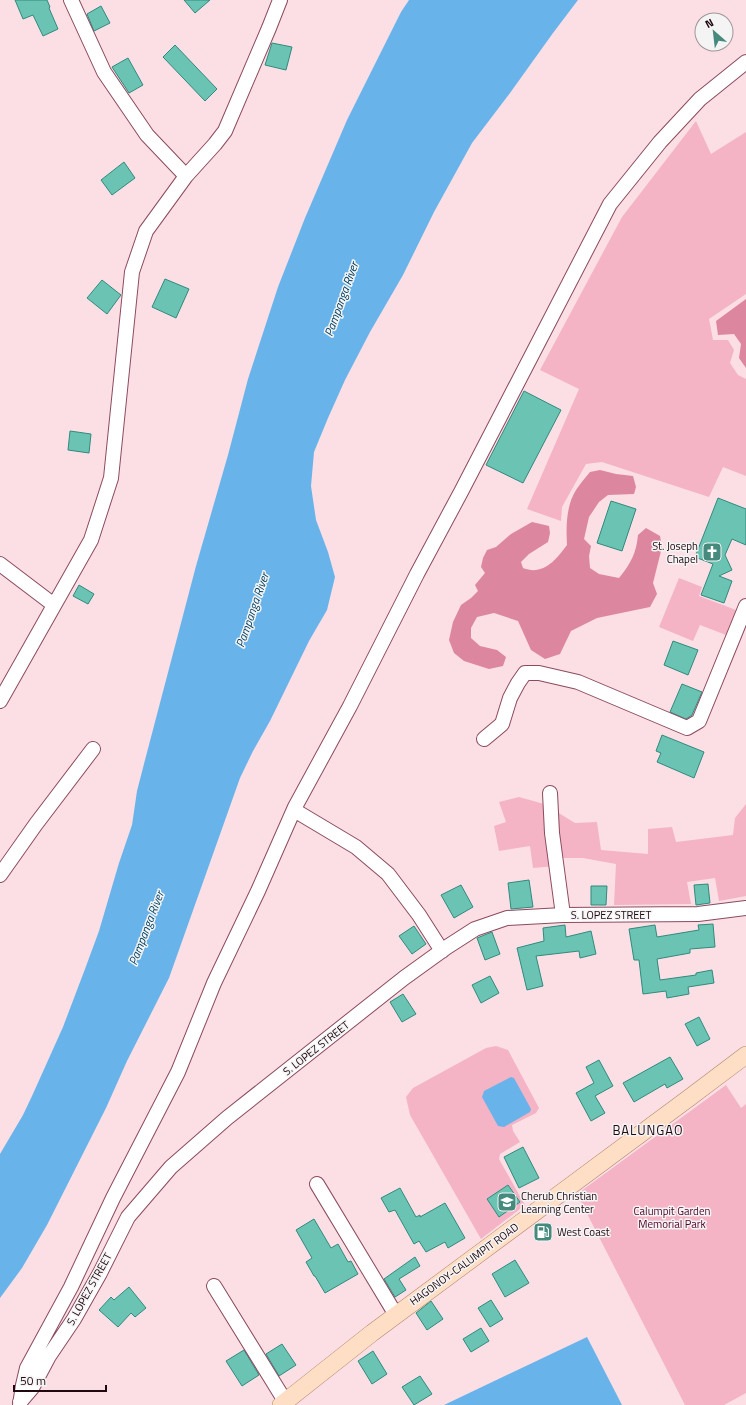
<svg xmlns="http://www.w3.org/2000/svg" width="746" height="1405" font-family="'Titillium Web',sans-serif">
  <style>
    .green { fill: #f4b4c5 }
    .forest { fill: #dc869f }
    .water { fill: #68b4ea }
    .building { fill: #6bc3b3; stroke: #2f8b7d }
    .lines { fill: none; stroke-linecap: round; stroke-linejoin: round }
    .minor-casing { stroke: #8a4b5e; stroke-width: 16 }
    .major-casing { stroke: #b0866d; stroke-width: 18 }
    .minor { stroke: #fff; stroke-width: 14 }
    .major { stroke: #fedfc5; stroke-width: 17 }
    .labels { text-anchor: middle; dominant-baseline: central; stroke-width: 3; stroke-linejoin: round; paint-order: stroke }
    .poi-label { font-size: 11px; fill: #200810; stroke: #f4f4f4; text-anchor: start }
    .street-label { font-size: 11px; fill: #200810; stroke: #f4f4f4 }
    .park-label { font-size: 11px; fill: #530427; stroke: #f4f4f4 }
    .water-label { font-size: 12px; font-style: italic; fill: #024164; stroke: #f4f4f4 }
    .quarter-label { font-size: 13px; letter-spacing: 1px; fill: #200810; stroke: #f4f4f4 }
  </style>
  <rect width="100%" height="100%" fill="#fcdee5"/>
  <path class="green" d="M 696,121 L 711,154 L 746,132 L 746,294 L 709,319 L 713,340 L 728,340 L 734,350 L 730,363 L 738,375 L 746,379 L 746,476 L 723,467 L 709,497 L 602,462 L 586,464 L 562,507 L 561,521 L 527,509 L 579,389 L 540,370 L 622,217 Z
    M 679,578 L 702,587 L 699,596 L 736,610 L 726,635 L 700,625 L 693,641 L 659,627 Z
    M 519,797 L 544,804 L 575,823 L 597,822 L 601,850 L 648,854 L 648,829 L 672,827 L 676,842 L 733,835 L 735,818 L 746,804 L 746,896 L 719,901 L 715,878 L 687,882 L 691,904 L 614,905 L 616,864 L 583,858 L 556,858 L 556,866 L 533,868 L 530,846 L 499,851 L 494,826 L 506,822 L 499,802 Z
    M 496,1046 L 508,1050 L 539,1108 L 536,1113 L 512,1125 L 513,1131 L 520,1142 L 500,1154 L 499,1159 L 525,1205 L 481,1239 L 410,1115 L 406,1097 L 413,1088 L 486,1048 Z
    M 726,1085 L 741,1108 L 746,1104 L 746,1393 L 724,1405 L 685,1405 L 577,1194 Z"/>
  <path class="forest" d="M 746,299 L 746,368 L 739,358 L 741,344 L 734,334 L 718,335 L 716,321 Z
    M 600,470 L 616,474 L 633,476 L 636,487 L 634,494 L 608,495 L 599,502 L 589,517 L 584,539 L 591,546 L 589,556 L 590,568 L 599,574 L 619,578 C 631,563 636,554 638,535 L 646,528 L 660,536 L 662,547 L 653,583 L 657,594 L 650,607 L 597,618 L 571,631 L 560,654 L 545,659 L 531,650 L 518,621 L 494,613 L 477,617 L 471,628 L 471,638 L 480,646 L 497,650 L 506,657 L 503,666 L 489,669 L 464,661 L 454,653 L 449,640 L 453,622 L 461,605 L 471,598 L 478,591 L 475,585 L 485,573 L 481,567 L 483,558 L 487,550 L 496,547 L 511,534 L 532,522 L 549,526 L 550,533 L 548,542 L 529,554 L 521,562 L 523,568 C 543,576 556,560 567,545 C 566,527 566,506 576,490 C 580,484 585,478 590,472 Z"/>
  <path class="water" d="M 409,0 L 578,0 L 553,33 L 510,93 L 472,143 L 434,212 L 403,275 L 370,332 L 345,380 L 328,418 L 314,452 L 311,486 L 316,520 L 328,552 L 335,577 L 327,610 L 309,641 L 270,721 L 253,751 L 240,778 L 169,978 L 127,1061 L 106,1108 L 47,1225 L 22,1268 L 0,1298 L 0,1154 L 23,1115 L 32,1096 L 63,1027 L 85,969 L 99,931 L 119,863 L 132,825 L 137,791 L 145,760 L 196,566 L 228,455 L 248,379 L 278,287 L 305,218 L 347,120 L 401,12 Z
    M 511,1077 L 514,1078 L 531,1109 L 530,1112 L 504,1127 L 498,1126 L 482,1097 L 484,1091 Z
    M 587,1337 L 622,1405 L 444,1405 Z"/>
  <path class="building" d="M 15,0 L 47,0 L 50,7 L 49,8 L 58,29 L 43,36 L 33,15 L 23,19 Z
    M 184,0 L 210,0 L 195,13 Z
    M 101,6 L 110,23 L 94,31 L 87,14 Z
    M 272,43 L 292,47 L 286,70 L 265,65 Z
    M 175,45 L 217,89 L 205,101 L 163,57 Z
    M 128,58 L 143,85 L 129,93 L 112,67 Z
    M 124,162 L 135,178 L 112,195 L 101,180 Z
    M 165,279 L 189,289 L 176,318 L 152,307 Z
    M 102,280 L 121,295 L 107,314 L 87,298 Z
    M 524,391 L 561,410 L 523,483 L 486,465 Z
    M 70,431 L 91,434 L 89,453 L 68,450 Z
    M 718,498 L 746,509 L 746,545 L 732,539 L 725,555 L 732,570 L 719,576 L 732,581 L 724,603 L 701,595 L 713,564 L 695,557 Z
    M 611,501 L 636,509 L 622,551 L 597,543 Z
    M 79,585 L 94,594 L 88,604 L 73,596 Z
    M 673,641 L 698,650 L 688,675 L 664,665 Z
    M 682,684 L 702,692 L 692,715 L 686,719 L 670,712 Z
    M 662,735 L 704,752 L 694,778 L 657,762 L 661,753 L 656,751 Z
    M 529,880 L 533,907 L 511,909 L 508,883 Z
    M 708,884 L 710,903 L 696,905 L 694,885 Z
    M 461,885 L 473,907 L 454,918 L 441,895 Z
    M 591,886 L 607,886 L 606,905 L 591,905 Z
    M 713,924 L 715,947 L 690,949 L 690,953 L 657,959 L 660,980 L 696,975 L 696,973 L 712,970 L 714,983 L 688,987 L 689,994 L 667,998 L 666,991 L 643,994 L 639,960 L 634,960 L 629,929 L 655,925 L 657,937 L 699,930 L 698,925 Z
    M 565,925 L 566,937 L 591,931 L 596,954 L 580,958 L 579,951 L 536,956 L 543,986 L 527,990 L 517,948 L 544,941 L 543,928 Z
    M 414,926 L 426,944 L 412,954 L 399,936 Z
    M 492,932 L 500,954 L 485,960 L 477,938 Z
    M 490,976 L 499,993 L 481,1003 L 472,985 Z
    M 403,994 L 416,1014 L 402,1022 L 390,1002 Z
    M 699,1017 L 710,1039 L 697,1046 L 685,1024 Z
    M 670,1057 L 683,1079 L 667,1088 L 665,1084 L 634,1102 L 623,1083 Z
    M 599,1060 L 613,1086 L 595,1096 L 605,1113 L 591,1121 L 576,1093 L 594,1083 L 586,1067 Z
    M 523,1147 L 539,1178 L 519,1188 L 504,1157 Z
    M 508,1185 L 520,1202 L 499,1217 L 487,1199 Z
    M 400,1188 L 416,1217 L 420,1215 L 420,1217 L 445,1203 L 465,1238 L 448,1248 L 445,1242 L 426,1252 L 419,1241 L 414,1244 L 395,1210 L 389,1212 L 381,1198 Z
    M 314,1219 L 331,1248 L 338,1244 L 348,1262 L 351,1261 L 358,1274 L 325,1293 L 315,1276 L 314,1276 L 306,1262 L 312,1258 L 296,1230 Z
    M 415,1257 L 420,1266 L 399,1279 L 406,1290 L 395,1297 L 384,1279 Z
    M 515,1260 L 529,1283 L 505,1297 L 492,1274 Z
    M 129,1287 L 146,1308 L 135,1317 L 131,1313 L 118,1327 L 99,1310 L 111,1297 L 114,1300 Z
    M 491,1300 L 503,1319 L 490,1327 L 478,1308 Z
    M 431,1301 L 443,1319 L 427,1330 L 416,1313 Z
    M 481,1328 L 489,1341 L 471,1352 L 463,1339 Z
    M 282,1344 L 296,1365 L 279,1376 L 266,1354 Z
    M 244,1350 L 259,1375 L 242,1386 L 226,1361 Z
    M 373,1351 L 387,1374 L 372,1384 L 358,1361 Z
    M 420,1376 L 432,1394 L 414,1405 L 402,1387 Z"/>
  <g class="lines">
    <g class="minor-casing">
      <path id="minor" d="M 71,0 L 104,72 L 147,135 L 186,176
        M 0,564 L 54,605
        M 0,701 L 91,540 L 111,478 L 132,272 L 146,231 L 186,176 L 215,144 L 225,131 L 269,28 L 280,0
        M 484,739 L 502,724 L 510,698 L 518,683 L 525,673 L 539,673 L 578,682 L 687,728 L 699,721 L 746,606
        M 550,793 L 552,833 L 563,915
        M 294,810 L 356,847 L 388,874 L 419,915 L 442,951
        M 0,875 L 36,824 L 93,749
        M 317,1184 L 396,1315
        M 214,1286 L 285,1401
        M 20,1402 L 32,1388 L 49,1356 L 74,1319 L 100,1273 L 128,1217 L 171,1167 L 227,1118 L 404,978 L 447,947 L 475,929 L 507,918 L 563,915 L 698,914 L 746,908
        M 20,1405 L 23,1385 L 27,1368 L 71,1287 L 113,1198 L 178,1072 L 214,983 L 258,891 L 295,807 L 350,706 L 417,574 L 462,490 L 610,204 L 660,142 L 700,99 L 746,62"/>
    </g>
    <g class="major-casing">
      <path id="major" d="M 281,1405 L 372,1333 L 689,1098 L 746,1055"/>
    </g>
    <use href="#minor" class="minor"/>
    <use href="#major" class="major"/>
  </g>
  <defs>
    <g id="church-square" transform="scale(1)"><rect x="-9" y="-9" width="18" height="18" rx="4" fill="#468a7e" stroke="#f4f4f4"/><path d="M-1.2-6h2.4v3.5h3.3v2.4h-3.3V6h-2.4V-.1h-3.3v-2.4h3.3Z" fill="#fff"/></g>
    <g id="school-square" transform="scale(1)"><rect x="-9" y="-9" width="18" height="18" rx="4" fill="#468a7e" stroke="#f4f4f4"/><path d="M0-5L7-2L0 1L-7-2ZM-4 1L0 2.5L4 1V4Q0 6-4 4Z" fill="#fff"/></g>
    <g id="fuel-square" transform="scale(1)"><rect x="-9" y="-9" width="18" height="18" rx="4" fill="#468a7e" stroke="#f4f4f4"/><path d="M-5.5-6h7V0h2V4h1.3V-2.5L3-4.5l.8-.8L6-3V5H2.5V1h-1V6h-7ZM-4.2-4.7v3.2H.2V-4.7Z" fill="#fff"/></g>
  </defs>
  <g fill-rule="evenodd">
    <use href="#church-square" x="712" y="552"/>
    <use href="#school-square" x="507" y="1202"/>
    <use href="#fuel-square" x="543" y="1232"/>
  </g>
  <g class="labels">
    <g class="poi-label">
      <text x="698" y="546" text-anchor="end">St. Joseph<tspan x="698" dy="13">Chapel</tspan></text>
      <text x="521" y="1196">Cherub Christian<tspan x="521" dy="13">Learning Center</tspan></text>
      <text x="557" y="1232">West Coast</text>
    </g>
    <g class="street-label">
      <text x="611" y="915">S. LOPEZ STREET</text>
      <text transform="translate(316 1048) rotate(-38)">S. LOPEZ STREET</text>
      <text transform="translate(464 1264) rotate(-36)">HAGONOY-CALUMPIT ROAD</text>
      <text transform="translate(89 1289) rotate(-61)">S. LOPEZ STREET</text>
    </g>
    <g class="park-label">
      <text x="672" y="1211">Calumpit Garden<tspan x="672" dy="13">Memorial Park</tspan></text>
    </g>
    <g class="water-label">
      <text transform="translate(341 299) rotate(-70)">Pampanga River</text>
      <text transform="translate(252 610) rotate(-71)">Pampanga River</text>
      <text transform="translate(146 928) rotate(-69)">Pampanga River</text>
    </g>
    <g class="quarter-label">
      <text x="648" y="1130">BALUNGAO</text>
    </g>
  </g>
  <g transform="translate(714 32) rotate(332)"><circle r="19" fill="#f4f4f4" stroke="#9f9699"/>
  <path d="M0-3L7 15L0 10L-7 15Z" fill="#468a7e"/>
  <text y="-6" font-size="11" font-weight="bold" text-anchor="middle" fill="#200810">N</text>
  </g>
  <path d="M14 1385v6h92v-6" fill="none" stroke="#200810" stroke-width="2"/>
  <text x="20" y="1385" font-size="12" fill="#200810" stroke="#f4f4f4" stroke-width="3" paint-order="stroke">50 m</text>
</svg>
